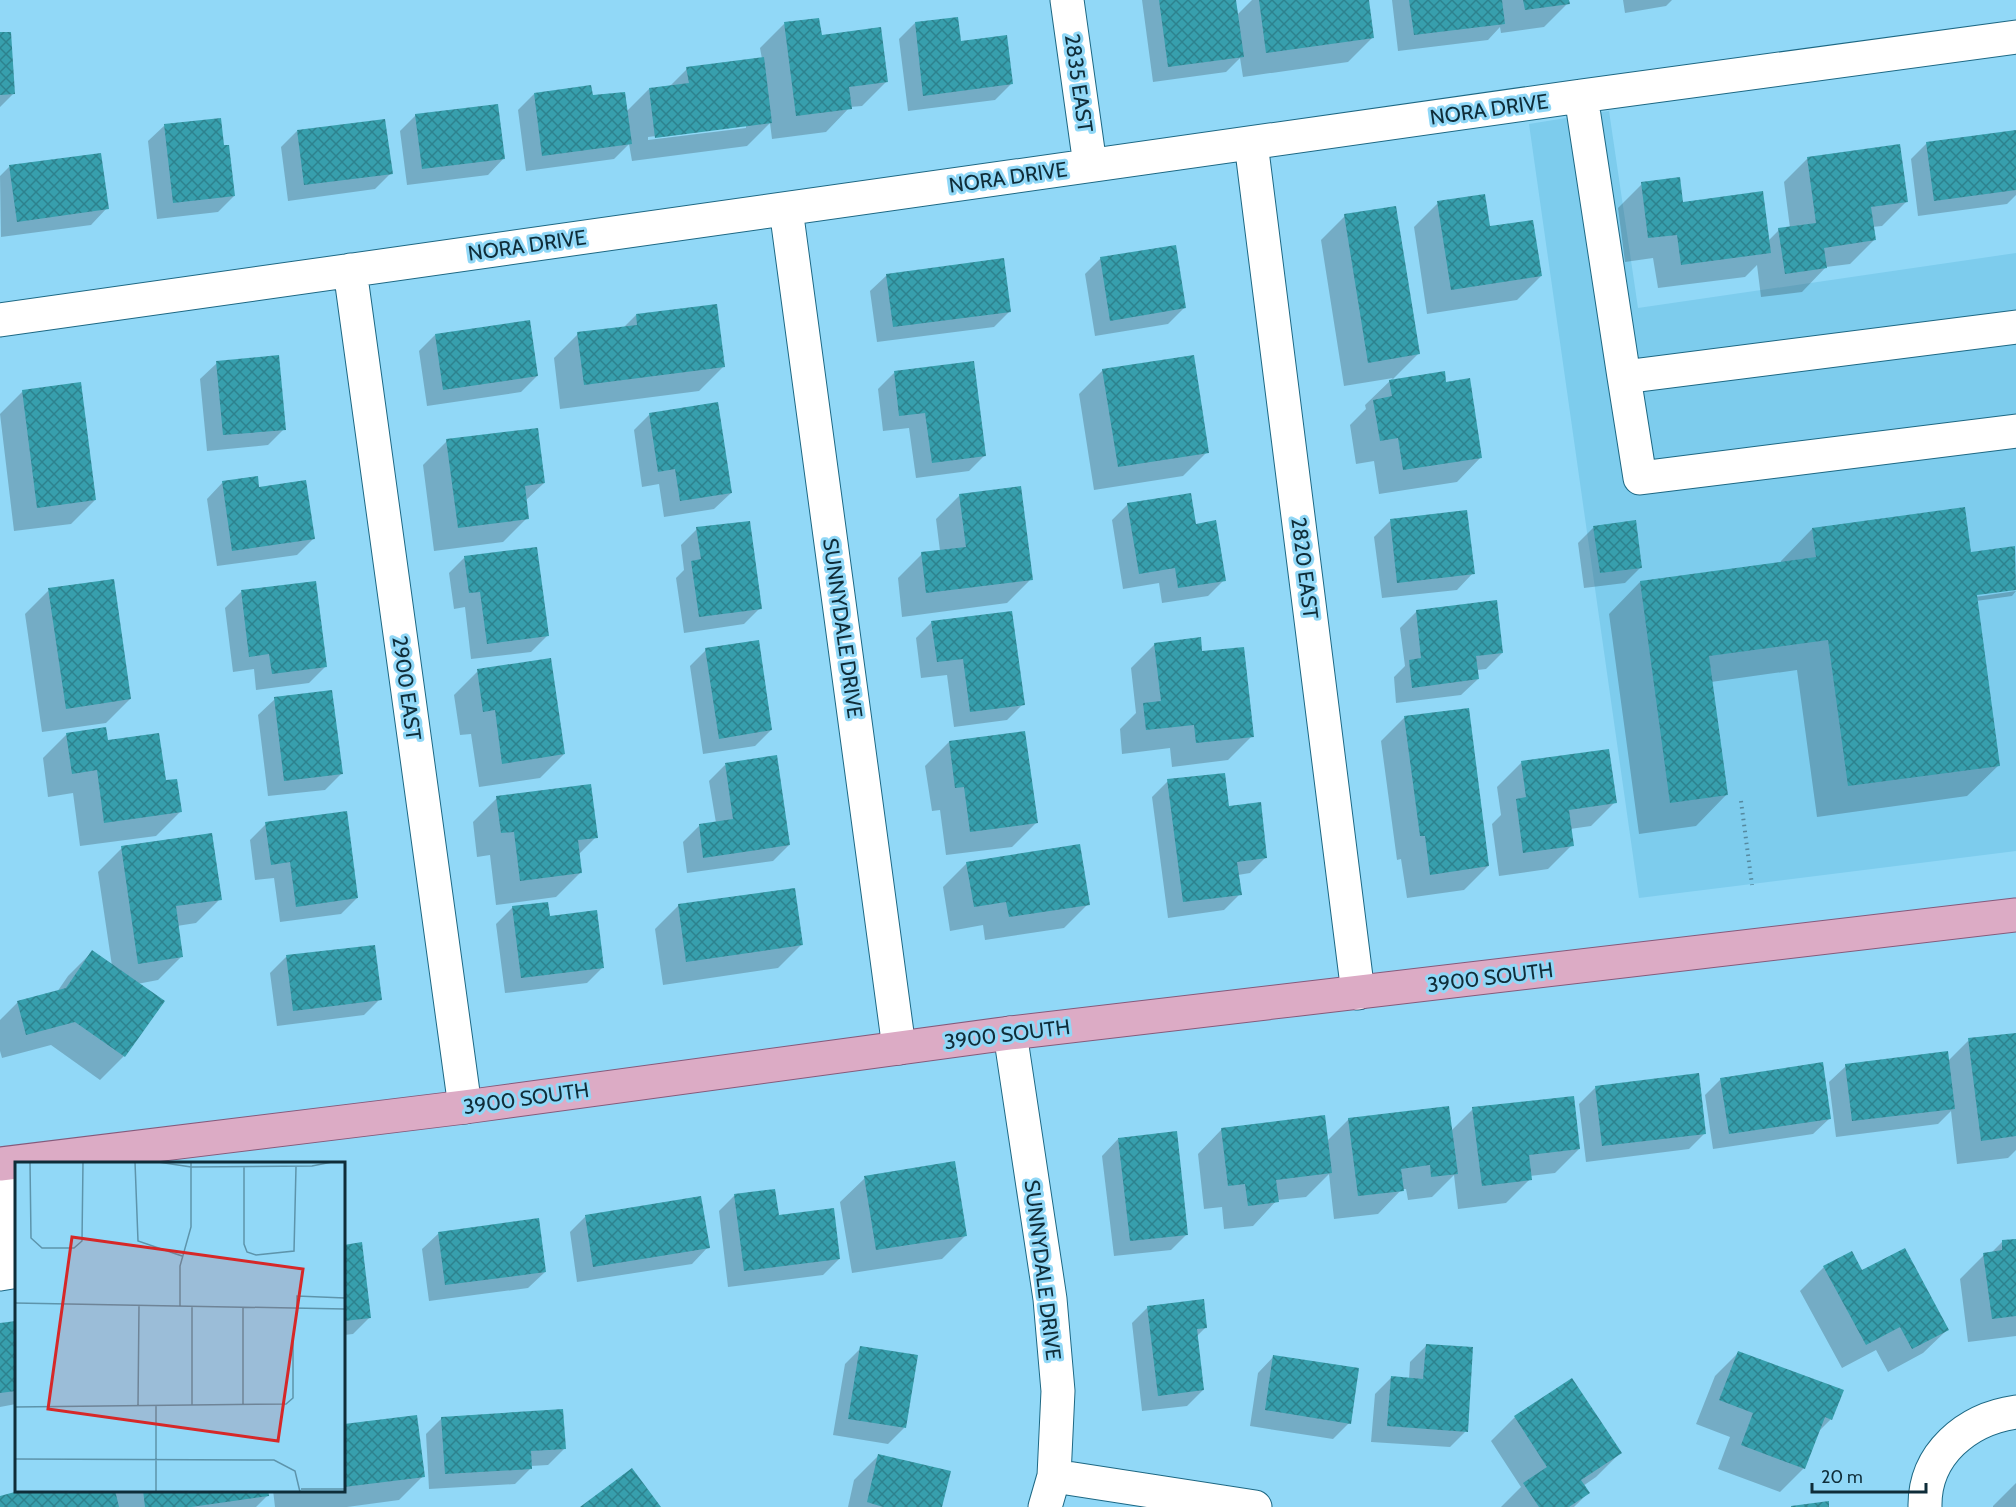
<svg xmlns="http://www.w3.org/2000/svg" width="2016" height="1507" font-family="Cabin,sans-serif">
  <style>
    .built { fill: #7dcced }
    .shadow { fill: #0003; fill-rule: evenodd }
    .building { fill: url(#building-cross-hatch) }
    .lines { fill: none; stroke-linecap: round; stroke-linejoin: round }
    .minor-casing { stroke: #1d6884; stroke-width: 35 }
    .major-casing { stroke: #855a7b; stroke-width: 35 }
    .path { stroke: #55899f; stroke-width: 4; stroke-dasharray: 1.5 4.5; stroke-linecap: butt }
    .minor { stroke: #fff; stroke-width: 33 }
    .major { stroke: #dcabc5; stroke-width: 33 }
    .labels { text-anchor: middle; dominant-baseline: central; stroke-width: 6; stroke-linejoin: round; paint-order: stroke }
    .street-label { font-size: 21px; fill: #0f2d39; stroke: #91d8f7 }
    .inset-road { fill: none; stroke: #5d94ab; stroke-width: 1.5 }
    .view { fill: #d62828; fill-opacity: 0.15; stroke: #d62828; stroke-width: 3 }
    .inset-edge { fill: none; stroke: #0f2d39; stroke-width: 3 }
  </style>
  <defs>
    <pattern id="building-cross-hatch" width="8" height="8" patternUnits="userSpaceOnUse" patternTransform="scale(1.5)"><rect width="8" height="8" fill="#379fad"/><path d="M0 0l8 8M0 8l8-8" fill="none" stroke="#2d828e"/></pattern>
  </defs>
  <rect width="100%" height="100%" fill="#91d8f7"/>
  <path class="built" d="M 1609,111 L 1638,308 L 2016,253 L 2016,851 L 1639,898 L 1529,124 Z"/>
  <path class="shadow" d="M 1142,0 L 1234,0 L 1236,16 L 1252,0 L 1367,0 L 1372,38 L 1348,62 L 1243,77 L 1240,58 L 1226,72 L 1153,82 Z
    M 1392,0 L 1568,0 L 1568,3 L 1544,27 L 1501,33 L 1500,27 L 1488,40 L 1398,51 Z
    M 1623,0 L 1672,0 L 1666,6 L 1625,13 Z
    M 915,23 L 1011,84 L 995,100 L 908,111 L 899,39 Z
    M 784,24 L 820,37 L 886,82 L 862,106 L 850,107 L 826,132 L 772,139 L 770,123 L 747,146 L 632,161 L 629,144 L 614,159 L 526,171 L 518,110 L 534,94 L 591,97 L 626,112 L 649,89 L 670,86 L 687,69 L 762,59 L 760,48 ZM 746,125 L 746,128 L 648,140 L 648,137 Z
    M 0,34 L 13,94 L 0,107 Z
    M 416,115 L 504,158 L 488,175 L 407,185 L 400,131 Z
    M 165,125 L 222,146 L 234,196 L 218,212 L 157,219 L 148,141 Z
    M 297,131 L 391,173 L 375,189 L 288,201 L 281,147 Z
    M 2016,134 L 2016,195 L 2007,204 L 1918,216 L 1911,159 L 1927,143 Z
    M 1808,158 L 1906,202 L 1882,226 L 1872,227 L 1874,240 L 1850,264 L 1826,267 L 1802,292 L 1761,297 L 1757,265 L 1745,277 L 1658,288 L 1653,258 L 1625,262 L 1618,208 L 1642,184 L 1681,204 L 1768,241 L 1779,230 L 1790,228 L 1784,182 Z
    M 9,167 L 107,208 L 91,225 L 1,237 L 0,176 Z
    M 1438,203 L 1488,228 L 1541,276 L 1517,300 L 1427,314 L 1414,227 Z
    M 1345,216 L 1418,354 L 1391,381 L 1445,384 L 1481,457 L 1457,482 L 1379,494 L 1374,461 L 1356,464 L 1350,425 L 1366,409 L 1365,405 L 1393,378 L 1344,386 L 1321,240 Z
    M 1101,258 L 1184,308 L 1168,324 L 1095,336 L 1085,274 Z
    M 887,275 L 1010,311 L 994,327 L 877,342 L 870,291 Z
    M 636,315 L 723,367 L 699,391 L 560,409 L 554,358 L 578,334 L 623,328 Z
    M 435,335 L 537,376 L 521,392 L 427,406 L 419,351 Z
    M 217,363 L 284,429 L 268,445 L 207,451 L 200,379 Z
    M 1103,370 L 1207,452 L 1183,476 L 1094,490 L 1079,394 Z
    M 894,373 L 985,455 L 969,471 L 916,478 L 909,428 L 883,431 L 878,389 Z
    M 23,391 L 95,500 L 71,524 L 14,531 L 0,414 Z
    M 650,414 L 731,493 L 714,509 L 664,517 L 659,484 L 642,487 L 634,430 Z
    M 447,441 L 544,483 L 525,501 L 527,518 L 503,542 L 434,551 L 423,465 Z
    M 223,482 L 258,488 L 313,539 L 297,555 L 217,566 L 207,499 Z
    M 960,495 L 1031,579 L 1007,603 L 902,617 L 898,578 L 922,554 L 940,551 L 936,519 Z
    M 1128,504 L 1194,526 L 1224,580 L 1208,596 L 1162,603 L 1159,583 L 1123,589 L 1112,520 Z
    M 1390,521 L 1473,573 L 1457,590 L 1382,598 L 1374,537 Z
    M 1594,527 L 1641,567 L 1625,583 L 1584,588 L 1578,543 Z
    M 697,529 L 760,608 L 744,624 L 684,633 L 676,578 L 684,570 L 681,545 Z
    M 1812,529 L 1970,556 L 2014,548 L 2016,588 L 1975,594 L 1975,597 L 2016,591 L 2012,596 L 1976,601 L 1999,765 L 1967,796 L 1817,817 L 1797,670 L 1711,682 L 1727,794 L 1696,826 L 1639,834 L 1609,614 L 1640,582 L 1781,563 L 1781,561 Z
    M 465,557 L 547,636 L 531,652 L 471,659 L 465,607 L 454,609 L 449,573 Z
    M 49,590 L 130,699 L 106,723 L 42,732 L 25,614 Z
    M 241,592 L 325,667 L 309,683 L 256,690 L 254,669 L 233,672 L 225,608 Z
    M 1416,612 L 1502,653 L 1486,669 L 1477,670 L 1478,679 L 1461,695 L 1396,703 L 1394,677 L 1405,666 L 1400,628 Z
    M 932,622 L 1023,704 L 1007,720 L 954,727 L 947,675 L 921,678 L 916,638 Z
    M 1155,644 L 1201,653 L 1252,736 L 1228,760 L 1172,767 L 1170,748 L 1122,754 L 1120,729 L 1136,713 L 1131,668 Z
    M 706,650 L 771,730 L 755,746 L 703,754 L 690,666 Z
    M 478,671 L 564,754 L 540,778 L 479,787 L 471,734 L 460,735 L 454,695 Z
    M 275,699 L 341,774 L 325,790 L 268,796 L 258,715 Z
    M 1405,717 L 1488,866 L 1464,890 L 1407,898 L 1401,859 L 1397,860 L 1381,741 Z
    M 67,734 L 107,742 L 180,812 L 156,836 L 80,846 L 73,793 L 48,797 L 43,758 Z
    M 949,742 L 1036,823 L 1012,847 L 946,855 L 940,810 L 932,811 L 925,766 Z
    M 1608,751 L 1615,802 L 1591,826 L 1570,829 L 1572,845 L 1548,869 L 1499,876 L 1492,824 L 1501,815 L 1497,787 L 1521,763 Z
    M 725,765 L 789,845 L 773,861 L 687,873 L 683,842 L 699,826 L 716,823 L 709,781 Z
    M 1168,781 L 1228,808 L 1266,857 L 1250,873 L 1238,875 L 1240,894 L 1224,910 L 1168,918 L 1152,797 Z
    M 497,798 L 596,837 L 578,855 L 580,873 L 556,897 L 496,905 L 490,855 L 477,857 L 473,822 Z
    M 266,824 L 357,898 L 341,914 L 280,922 L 274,878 L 255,880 L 250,840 Z
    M 122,848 L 220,899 L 196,923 L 177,926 L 182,956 L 158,980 L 137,984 L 124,1056 L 100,1080 L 51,1045 L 2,1058 L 0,1051 L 0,1020 L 17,1003 L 57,992 L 68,976 L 92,952 L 112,966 L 98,872 Z
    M 967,863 L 1088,904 L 1064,928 L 985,940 L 983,925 L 950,931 L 943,887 Z
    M 679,905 L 802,944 L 778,968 L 663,985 L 655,929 Z
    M 512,908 L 548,918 L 603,967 L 587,983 L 505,993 L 496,924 Z
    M 286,957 L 380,999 L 364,1015 L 277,1026 L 270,973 Z
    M 2016,1034 L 2016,1150 L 2008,1158 L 1957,1164 L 1951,1111 L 1938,1124 L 1836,1137 L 1829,1082 L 1846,1066 L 1948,1061 L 1969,1040 Z
    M 1721,1079 L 1830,1118 L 1813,1134 L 1713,1149 L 1705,1095 Z
    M 1595,1088 L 1705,1133 L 1689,1149 L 1586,1162 L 1579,1104 Z
    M 1473,1109 L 1579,1149 L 1555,1173 L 1530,1176 L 1530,1179 L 1506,1203 L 1458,1209 L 1454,1175 L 1432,1197 L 1408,1200 L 1406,1189 L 1402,1189 L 1378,1214 L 1334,1219 L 1329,1174 L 1306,1197 L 1277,1200 L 1253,1226 L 1224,1229 L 1222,1207 L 1204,1209 L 1198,1154 L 1222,1129 L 1326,1142 L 1349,1119 L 1451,1131 Z
    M 1118,1139 L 1187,1234 L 1171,1250 L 1114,1256 L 1102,1156 Z
    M 865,1178 L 966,1235 L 942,1259 L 852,1273 L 840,1202 Z
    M 735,1195 L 778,1216 L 839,1259 L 823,1275 L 728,1287 L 719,1211 Z
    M 586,1216 L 708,1247 L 692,1264 L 577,1282 L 570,1232 Z
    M 439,1233 L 545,1272 L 528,1288 L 429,1301 L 422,1249 Z
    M 2016,1240 L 2016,1336 L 1968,1342 L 1960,1279 L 1984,1255 L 1990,1254 L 2002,1242 Z
    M 360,1244 L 369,1318 L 353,1334 L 344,1335 L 344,1246 Z
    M 1824,1267 L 1861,1272 L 1947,1330 L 1923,1353 L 1888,1372 L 1876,1350 L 1842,1368 L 1800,1291 Z
    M 1148,1307 L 1206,1327 L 1196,1337 L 1203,1390 L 1187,1406 L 1142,1411 L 1132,1323 Z
    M 16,1322 L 16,1404 L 0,1407 L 0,1324 Z
    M 1426,1346 L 1466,1431 L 1450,1447 L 1371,1442 L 1375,1394 L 1391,1378 L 1409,1379 L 1410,1362 Z
    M 861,1348 L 904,1428 L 888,1444 L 833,1435 L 845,1364 Z
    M 1739,1352 L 1831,1419 L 1817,1433 L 1804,1468 L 1780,1492 L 1718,1469 L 1730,1437 L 1696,1424 L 1715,1376 Z
    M 1274,1356 L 1349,1423 L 1333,1439 L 1250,1426 L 1258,1373 Z
    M 415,1417 L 423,1476 L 399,1500 L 347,1507 L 275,1507 L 273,1490 L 344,1490 L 344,1426 Z
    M 1515,1417 L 1620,1453 L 1596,1477 L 1583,1486 L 1588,1493 L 1574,1507 L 1501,1507 L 1521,1487 L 1491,1441 Z
    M 442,1418 L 564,1449 L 548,1465 L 531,1466 L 531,1468 L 515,1484 L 429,1489 L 426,1434 Z
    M 878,1456 L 941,1507 L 848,1507 L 854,1480 Z
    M 2016,1483 L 2016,1507 L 1993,1507 L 1993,1506 Z
    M 114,1490 L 267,1490 L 267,1496 L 256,1507 L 0,1507 L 0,1497 Z"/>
  <path class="building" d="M 1159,0 L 1236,0 L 1244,57 L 1168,67 Z
    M 1259,0 L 1369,0 L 1374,38 L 1266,53 Z
    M 1409,0 L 1502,0 L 1505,24 L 1414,35 Z
    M 1523,0 L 1569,0 L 1570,4 L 1525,10 Z
    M 958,17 L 961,41 L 1007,35 L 1013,84 L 923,96 L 915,22 Z
    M 819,18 L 822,35 L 881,27 L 888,82 L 849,87 L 852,109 L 796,116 L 784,22 Z
    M 0,32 L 11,32 L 15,94 L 0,95 Z
    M 764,57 L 772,123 L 655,138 L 649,88 L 689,83 L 686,67 Z
    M 591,85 L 593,95 L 625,92 L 632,144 L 542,156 L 534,93 Z
    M 498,104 L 505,159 L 422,169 L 415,114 Z
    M 221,118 L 224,145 L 229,145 L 235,196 L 173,203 L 164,124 Z
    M 385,119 L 393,174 L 304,185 L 297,130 Z
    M 2016,130 L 2016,190 L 1934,201 L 1926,142 Z
    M 1900,144 L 1908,202 L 1871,207 L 1876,240 L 1824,248 L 1827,268 L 1785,274 L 1778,228 L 1816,223 L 1807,157 Z
    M 101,153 L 109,209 L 17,222 L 9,165 Z
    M 1680,177 L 1683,202 L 1763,191 L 1771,253 L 1681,265 L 1677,235 L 1648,238 L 1641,182 Z
    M 1485,194 L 1490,226 L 1533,220 L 1542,276 L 1451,290 L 1437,201 Z
    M 1396,206 L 1420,354 L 1368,363 L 1344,214 Z
    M 1176,245 L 1186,308 L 1110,321 L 1100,257 Z
    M 1004,258 L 1011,312 L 893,327 L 886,274 Z
    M 717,304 L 725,367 L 584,385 L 577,332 L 637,325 L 636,314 Z
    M 530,320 L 538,376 L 443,390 L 435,334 Z
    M 279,355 L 286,430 L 223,435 L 216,361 Z
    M 1194,355 L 1209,453 L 1118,467 L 1102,369 Z
    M 974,361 L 986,456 L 932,463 L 925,413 L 899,416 L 894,371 Z
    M 1445,371 L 1446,382 L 1470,378 L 1482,458 L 1403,470 L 1398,438 L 1380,441 L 1373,400 L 1392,396 L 1389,380 Z
    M 81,382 L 96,500 L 37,508 L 22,390 Z
    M 718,402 L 732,493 L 680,501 L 675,469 L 658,472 L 649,413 Z
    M 538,428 L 545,483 L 525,486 L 529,519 L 458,528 L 446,439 Z
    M 258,476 L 259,487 L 306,480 L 315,539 L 232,551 L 222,481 Z
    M 1021,486 L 1033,580 L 926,593 L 921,552 L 966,547 L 959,494 Z
    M 1191,493 L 1196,524 L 1216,520 L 1226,581 L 1178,588 L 1175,568 L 1139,574 L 1127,503 Z
    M 1965,507 L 1971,552 L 2015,546 L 2016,590 L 1977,595 L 2000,766 L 1848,786 L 1828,640 L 1709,656 L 1728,795 L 1670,803 L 1640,581 L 1816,557 L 1812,528 Z
    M 1467,510 L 1475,574 L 1397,583 L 1390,519 Z
    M 1636,520 L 1642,568 L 1600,573 L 1593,526 Z
    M 750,521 L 762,609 L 699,617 L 691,561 L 701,559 L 696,527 Z
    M 537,547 L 549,636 L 487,644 L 480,592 L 469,593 L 464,556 Z
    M 114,579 L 131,699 L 66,709 L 48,588 Z
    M 316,581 L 327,667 L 272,674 L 269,654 L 249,657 L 241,590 Z
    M 1497,600 L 1503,653 L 1476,656 L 1479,679 L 1412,688 L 1409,660 L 1421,658 L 1416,610 Z
    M 1012,611 L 1025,705 L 970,712 L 963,659 L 937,662 L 931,621 Z
    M 1201,637 L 1202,651 L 1244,647 L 1254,737 L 1196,743 L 1194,725 L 1146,730 L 1143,703 L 1161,701 L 1154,643 Z
    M 759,640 L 772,730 L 719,739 L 705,648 Z
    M 551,658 L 565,754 L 502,764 L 495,710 L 483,712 L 477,669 Z
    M 332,690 L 343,774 L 284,781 L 274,697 Z
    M 1469,708 L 1489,866 L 1430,875 L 1425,836 L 1420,836 L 1404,716 Z
    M 106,727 L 108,740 L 159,733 L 166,780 L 177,779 L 182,812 L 104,823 L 97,770 L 72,774 L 66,733 Z
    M 1025,731 L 1038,823 L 970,832 L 964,787 L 955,788 L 949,741 Z
    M 1609,749 L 1617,803 L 1569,810 L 1574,846 L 1523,853 L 1516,799 L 1526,797 L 1521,761 Z
    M 777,755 L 790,845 L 703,858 L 699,824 L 733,819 L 725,763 Z
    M 1225,773 L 1229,806 L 1261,802 L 1267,858 L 1237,862 L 1242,895 L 1183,902 L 1167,779 Z
    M 591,784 L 598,838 L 578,840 L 582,873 L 520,881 L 514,832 L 501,833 L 496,796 Z
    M 347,811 L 358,898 L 296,907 L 290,862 L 271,865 L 265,822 Z
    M 212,833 L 222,900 L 176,906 L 183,957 L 138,964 L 121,846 Z
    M 1080,844 L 1090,905 L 1009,917 L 1006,902 L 974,907 L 966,862 Z
    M 795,888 L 803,945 L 686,962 L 678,904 Z
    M 548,902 L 550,916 L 597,910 L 604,968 L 521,978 L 512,906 Z
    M 375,945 L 382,1000 L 293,1011 L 286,955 Z
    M 92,950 L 165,1001 L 125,1057 L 75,1022 L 26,1035 L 17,1001 L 66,988 Z
    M 2016,1033 L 2016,1136 L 1981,1141 L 1968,1038 Z
    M 1948,1051 L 1955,1109 L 1852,1121 L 1845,1064 Z
    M 1823,1062 L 1831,1119 L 1729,1134 L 1720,1078 Z
    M 1699,1073 L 1706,1134 L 1602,1146 L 1595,1086 Z
    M 1574,1096 L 1580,1149 L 1529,1155 L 1532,1180 L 1482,1186 L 1472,1107 Z
    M 1449,1106 L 1458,1174 L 1431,1177 L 1430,1165 L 1401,1169 L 1404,1191 L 1358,1196 L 1348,1118 Z
    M 1325,1115 L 1332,1173 L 1276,1180 L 1279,1202 L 1248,1206 L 1245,1184 L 1228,1186 L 1221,1128 Z
    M 1177,1131 L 1188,1235 L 1130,1241 L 1118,1138 Z
    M 955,1161 L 967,1236 L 876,1250 L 864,1176 Z
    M 775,1189 L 779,1215 L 834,1208 L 840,1259 L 744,1271 L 734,1194 Z
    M 701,1196 L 710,1248 L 593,1267 L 585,1215 Z
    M 539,1218 L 546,1272 L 445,1285 L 438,1232 Z
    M 2016,1239 L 2016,1316 L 1992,1319 L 1983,1253 L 2002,1250 L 2002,1240 Z
    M 362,1242 L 371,1318 L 344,1321 L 344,1245 Z
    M 1905,1248 L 1949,1330 L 1912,1349 L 1900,1327 L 1866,1345 L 1823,1266 L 1852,1251 L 1862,1270 Z
    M 1204,1299 L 1207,1328 L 1197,1329 L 1204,1390 L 1158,1396 L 1147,1306 Z
    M 16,1321 L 16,1391 L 0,1393 L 0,1323 Z
    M 1426,1344 L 1473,1347 L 1468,1432 L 1387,1426 L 1391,1376 L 1423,1379 Z
    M 860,1346 L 918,1355 L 906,1428 L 848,1419 Z
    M 1738,1351 L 1844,1390 L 1832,1420 L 1825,1417 L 1805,1469 L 1741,1445 L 1753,1413 L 1719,1400 Z
    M 1273,1355 L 1359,1368 L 1351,1424 L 1265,1410 Z
    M 1572,1378 L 1622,1453 L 1581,1480 L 1590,1493 L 1569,1507 L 1539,1507 L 1523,1483 L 1547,1467 L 1514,1416 Z
    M 563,1409 L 566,1449 L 531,1451 L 532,1469 L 445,1474 L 441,1417 Z
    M 417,1415 L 425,1477 L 344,1487 L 344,1424 Z
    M 878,1454 L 951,1471 L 942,1507 L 883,1507 L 867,1502 Z
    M 632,1468 L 661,1507 L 580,1507 Z
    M 22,1490 L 115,1490 L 119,1507 L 0,1507 L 0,1496 Z
    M 143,1490 L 268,1490 L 269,1496 L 191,1507 L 145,1507 Z
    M 1829,1501 L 1829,1507 L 1791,1507 L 1791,1506 Z"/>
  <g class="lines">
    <g class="minor-casing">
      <path id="minor" d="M 1067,0 L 1090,165
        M 1581,96 L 1624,377 L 2016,327
        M 1251,143 L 1358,993
        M 786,209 L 899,1048
        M 350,270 L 465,1107
        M 0,320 L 1581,96 L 2016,37
        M 1624,377 L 1640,478 L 2016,431
        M 1010,1033 L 1050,1299 L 1058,1391 L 1054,1476 L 1045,1507
        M 0,1172 L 12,1272 L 0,1274
        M 1054,1476 L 1255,1507
        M 1925,1507 C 1924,1454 1967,1419 2016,1412"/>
    </g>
    <g class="major-casing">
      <path id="major" d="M 0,1164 L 465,1107 L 1010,1033 L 2016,915"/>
    </g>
    <path class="path" d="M 1741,801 L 1752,885"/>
    <use href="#minor" class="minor"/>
    <use href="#major" class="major"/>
  </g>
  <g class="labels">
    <g class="street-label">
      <text transform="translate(1079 83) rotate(82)">2835 EAST</text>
      <text transform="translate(1489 109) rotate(-8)">NORA DRIVE</text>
      <text transform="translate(1008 177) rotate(-8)">NORA DRIVE</text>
      <text transform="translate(527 245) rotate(-8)">NORA DRIVE</text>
      <text transform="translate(1305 568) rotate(83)">2820 EAST</text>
      <text transform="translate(843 628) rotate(82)">SUNNYDALE DRIVE</text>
      <text transform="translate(407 688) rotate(82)">2900 EAST</text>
      <text transform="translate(1490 977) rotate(-7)">3900 SOUTH</text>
      <text transform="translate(1007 1034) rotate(-7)">3900 SOUTH</text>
      <text transform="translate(526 1098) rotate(-8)">3900 SOUTH</text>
      <text transform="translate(1043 1270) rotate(83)">SUNNYDALE DRIVE</text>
    </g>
  </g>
  <g transform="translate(15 1162)">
    <rect width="330" height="330" fill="#91d8f7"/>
    <path class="inset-road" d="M 15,0 L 16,76 L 27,86 L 59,86 L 67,79 L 68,0M 120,0 L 123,79 L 167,94M 143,0 L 176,5 L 297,4 L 317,0M 229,5 L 229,82 L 232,90 L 241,93 L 279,89 L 281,5M 0,141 L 330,147M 165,145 L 165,104 L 176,65 L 176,0M 282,146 L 282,134 L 330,136M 123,243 L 124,144M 177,243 L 177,145M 228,243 L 228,146M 0,245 L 271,242 L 278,236 L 278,179M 0,297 L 259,298 L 280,309 L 285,330M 286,327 L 330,327M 141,330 L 141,243"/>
    <path class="view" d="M 57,75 L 288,107 L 263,279 L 33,247 Z"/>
    <rect width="330" height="330" class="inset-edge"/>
  </g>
  <path d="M1812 1483v9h114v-9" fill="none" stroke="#0f2d39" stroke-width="3"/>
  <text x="1821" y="1483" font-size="18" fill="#0f2d39" stroke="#91d8f7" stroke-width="4.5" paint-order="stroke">20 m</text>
</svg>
